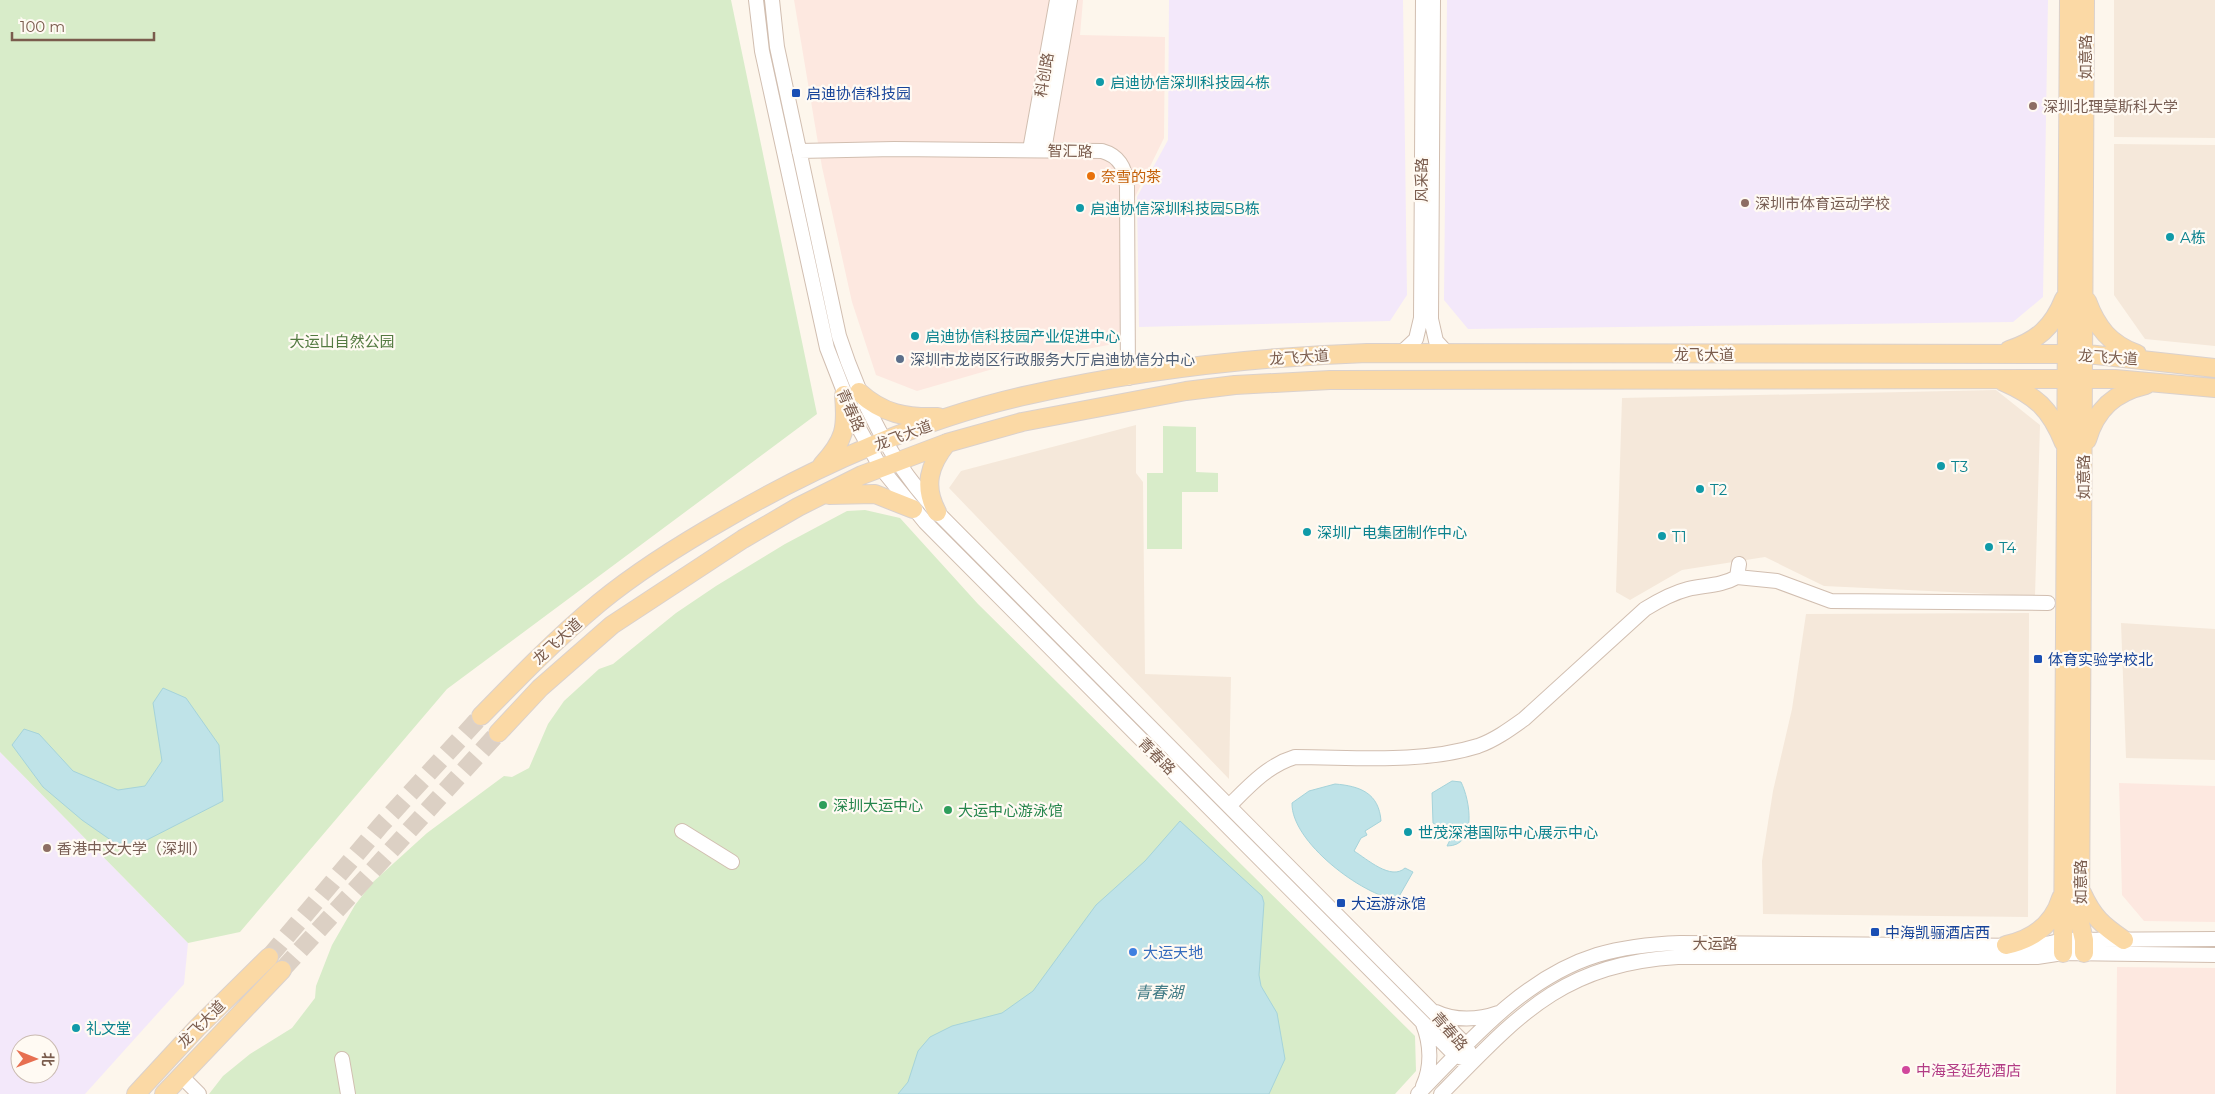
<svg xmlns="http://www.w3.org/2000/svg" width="2215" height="1094" font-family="Montserrat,'Noto Sans SC',sans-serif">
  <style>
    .residential { fill: #f5e8da }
    .commercial { fill: #fde8e0 }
    .education { fill: #f3e8fa; fill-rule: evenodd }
    .green { fill: #d8ecc9 }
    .water { fill: #bfe3e8; stroke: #a5d3da }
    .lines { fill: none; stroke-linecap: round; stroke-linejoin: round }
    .major-tunnel { stroke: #dcd0c4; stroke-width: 18; stroke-dasharray: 18 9; stroke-linecap: butt }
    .minor-casing { stroke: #d1beb0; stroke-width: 16 }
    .major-casing { stroke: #dad1cd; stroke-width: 20 }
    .minor { stroke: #fff; stroke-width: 14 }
    .major { stroke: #fbd9a5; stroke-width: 18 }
    .culture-dot { fill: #0f9aa8; stroke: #fffaf3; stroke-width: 2 }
    .transit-dot { fill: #1a4fb4; stroke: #fffaf3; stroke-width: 2 }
    .education-dot { fill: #8d6e63; stroke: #fffaf3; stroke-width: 2 }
    .food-dot { fill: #e8710a; stroke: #fffaf3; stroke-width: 2 }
    .service-dot { fill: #5c6f8a; stroke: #fffaf3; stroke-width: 2 }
    .leisure-dot { fill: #2e9e5b; stroke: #fffaf3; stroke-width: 2 }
    .shop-dot { fill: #3f7fe0; stroke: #fffaf3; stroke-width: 2 }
    .hotel-dot { fill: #d1479c; stroke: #fffaf3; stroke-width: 2 }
    .labels { text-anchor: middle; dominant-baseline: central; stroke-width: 4.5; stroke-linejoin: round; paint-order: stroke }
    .street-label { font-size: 15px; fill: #7a5c4d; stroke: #fffaf3 }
    .culture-label { font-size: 15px; fill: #0d838f; stroke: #fffaf3; text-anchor: start }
    .transit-label { font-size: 15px; fill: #164399; stroke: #fffaf3; text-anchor: start }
    .education-label { font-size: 15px; fill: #785e54; stroke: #fffaf3; text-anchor: start }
    .food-label { font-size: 15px; fill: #c56008; stroke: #fffaf3; text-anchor: start }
    .park-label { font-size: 15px; fill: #537a41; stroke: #fffaf3 }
    .service-label { font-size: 15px; fill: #4e5e75; stroke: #fffaf3; text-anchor: start }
    .leisure-label { font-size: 15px; fill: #27864d; stroke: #fffaf3; text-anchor: start }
    .shop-label { font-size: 15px; fill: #366cbe; stroke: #fffaf3; text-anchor: start }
    .hotel-label { font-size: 15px; fill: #b23c85; stroke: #fffaf3; text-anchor: start }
    .water-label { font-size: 16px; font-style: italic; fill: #437c86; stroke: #fffaf3 }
  </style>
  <rect width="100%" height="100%" fill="#fdf6ec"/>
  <path class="residential" d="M 2114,0 L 2215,0 L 2215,138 L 2114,137 Z
    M 2114,144 L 2215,145 L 2215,346 L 2145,339 L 2114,295 Z
    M 1996,390 L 2040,425 L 2035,596 L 1824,586 L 1765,557 L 1682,570 L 1630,600 L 1616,592 L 1622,398 Z
    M 1136,425 L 1136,473 L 1143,482 L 1145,674 L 1231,677 L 1229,779 L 949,488 L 961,471 Z
    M 2029,613 L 2028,917 L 1763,914 L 1762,861 L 1773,791 L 1792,709 L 1806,614 Z
    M 2121,623 L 2215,629 L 2215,760 L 2126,758 Z"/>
  <path class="commercial" d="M 794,0 L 1083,0 L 1080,35 L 1165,37 L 1164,138 L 1135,197 L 1135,340 L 1017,362 L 917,391 L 876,375 L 852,302 L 822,167 Z
    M 2119,783 L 2215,786 L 2215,922 L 2144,921 L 2122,895 Z
    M 2117,967 L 2215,968 L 2215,1094 L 2116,1094 Z"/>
  <path class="education" d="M 1169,0 L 1403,0 L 1407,295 L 1390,321 L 1139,327 L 1137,197 L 1168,140 Z
    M 1447,0 L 2048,0 L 2043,297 L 2013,322 L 1468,329 L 1444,300 Z
    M 0,752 L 188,943 L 184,984 L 85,1094 L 0,1094 ZM 20,1044 L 50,1044 L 50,1074 L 20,1074 Z"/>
  <path class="green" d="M 0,0 L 731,0 L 817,414 L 447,689 L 240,932 L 188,943 L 0,752 Z
    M 1163,426 L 1196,427 L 1196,472 L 1218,473 L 1218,492 L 1182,492 L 1182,549 L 1147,549 L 1147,473 L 1163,473 Z
    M 865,510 L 900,518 L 978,604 L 1415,1036 L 1416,1071 L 1395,1094 L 209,1094 L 223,1076 L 250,1054 L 292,1028 L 315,998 L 316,986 L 332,945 L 355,905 L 373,882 L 427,833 L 504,776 L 512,777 L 529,768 L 548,724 L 564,701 L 599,669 L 613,664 L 676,613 L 716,586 L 785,544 L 847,511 Z"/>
  <path class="water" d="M 163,688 L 186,698 L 219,745 L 223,801 L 139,844 L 115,843 L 82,820 L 43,787 L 12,745 L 24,729 L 39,734 L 73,771 L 118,790 L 145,786 L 162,761 L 153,703 Z
    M 1452,781 L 1461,782 C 1470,800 1478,846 1447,846 L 1453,834 L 1433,823 L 1432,793 Z
    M 1335,784 C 1360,786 1379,793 1381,821 L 1365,831 L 1367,835 L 1361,838 L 1354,851 C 1367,859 1391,881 1405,868 L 1413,872 L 1397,900 C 1362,895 1291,842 1292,803 L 1309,791 Z
    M 1180,821 L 1262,896 L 1264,903 L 1259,975 L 1261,986 L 1277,1013 L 1285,1059 L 1269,1094 L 898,1094 L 908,1082 L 918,1051 L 930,1037 L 952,1026 L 1002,1013 L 1033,991 L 1096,905 L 1145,861 Z"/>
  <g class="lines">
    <path class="major-tunnel" d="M 269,957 L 381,825 L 481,716
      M 282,970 L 498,733"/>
    <g class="minor-casing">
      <path id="minor" d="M 756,0 L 762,51 L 827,348 L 857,425 L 881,468 L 925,522 L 1456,1056 L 1473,1061
        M 772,0 L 777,47 L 839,336 C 860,401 890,461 937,512 L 1466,1045 L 1473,1061
        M 1433,0 L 1431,319 L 1436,341 L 1447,353
        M 1030,150 L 1057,0
        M 1044,150 L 1070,0
        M 799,151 L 894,149 L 1102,151 C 1120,156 1126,169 1127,187 L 1128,378
        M 1401,353 L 1416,339 L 1421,318 L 1423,0
        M 1737,577 L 1777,581 L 1831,601 L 2048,603
        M 1229,806 C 1249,786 1268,765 1295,757 C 1355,757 1420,764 1478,746 C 1495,740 1510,729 1524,719 L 1645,609 C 1658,601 1672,593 1688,589 C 1705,585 1721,586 1737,577 L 1739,564
        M 682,831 L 732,862
        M 1436,1012 C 1454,1021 1479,1020 1498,1013
        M 342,1059 L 348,1094
        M 181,1076 L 199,1094
        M 1423,1086 C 1432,1067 1431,1044 1423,1024
        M 1418,1094 C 1470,1041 1523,978 1597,955 C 1624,947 1652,944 1680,943 L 2038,946 L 2063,940 L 2215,939
        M 1441,1094 C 1518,1016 1561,964 1678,957 L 2037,957 L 2063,953 L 2215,955"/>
    </g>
    <g class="major-casing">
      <path id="major" d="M 2087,301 C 2097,328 2110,344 2137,354
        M 2009,350 C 2037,341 2053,327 2064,299
        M 2002,381 C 2036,396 2050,408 2064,443
        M 859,392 C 883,414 906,418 938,417
        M 2087,440 C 2096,409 2115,392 2146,385
        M 822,465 C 845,440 847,428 844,395
        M 829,495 L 875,494 L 913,509
        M 937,512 C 923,486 929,465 947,443
        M 481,716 C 519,677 557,638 599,603 C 638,571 683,543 727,518 C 818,465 924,418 1028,395 C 1139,370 1253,357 1367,353 L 2087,354 L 2215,368
        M 498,733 L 540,688 L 612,625 L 743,539 L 798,507 L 862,475 L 947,443 L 1022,422 L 1186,391 L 1235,385 L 1330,380 L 2115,379 L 2215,388
        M 2082,893 C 2093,917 2102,925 2124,940
        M 2006,945 C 2033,939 2053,925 2061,898
        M 2063,953 L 2069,0
        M 2084,953 L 2084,940 L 2080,923 L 2085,0
        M 136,1094 L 197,1028 L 269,957
        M 164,1094 L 282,970"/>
    </g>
    <use href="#minor" class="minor"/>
    <use href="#major" class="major"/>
  </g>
  <g class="culture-dot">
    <circle cx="1100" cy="82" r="5"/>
    <circle cx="1080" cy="208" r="5"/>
    <circle cx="2170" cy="237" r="5"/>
    <circle cx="915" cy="336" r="5"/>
    <circle cx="1941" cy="466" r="5"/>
    <circle cx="1700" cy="489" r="5"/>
    <circle cx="1307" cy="532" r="5"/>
    <circle cx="1662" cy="536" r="5"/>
    <circle cx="1989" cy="547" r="5"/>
    <circle cx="1408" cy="832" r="5"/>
    <circle cx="76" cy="1028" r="5"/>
  </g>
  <g class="transit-dot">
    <rect x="791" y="88" width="10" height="10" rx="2.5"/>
    <rect x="2033" y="654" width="10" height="10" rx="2.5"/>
    <rect x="1336" y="898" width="10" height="10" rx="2.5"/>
    <rect x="1870" y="927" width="10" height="10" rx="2.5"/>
  </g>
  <g class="education-dot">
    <circle cx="2033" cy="106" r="5"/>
    <circle cx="1745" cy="203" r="5"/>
    <circle cx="47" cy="848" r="5"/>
  </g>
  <circle class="food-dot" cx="1091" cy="176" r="5"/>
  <circle class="service-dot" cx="900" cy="359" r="5"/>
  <g class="leisure-dot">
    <circle cx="823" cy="805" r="5"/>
    <circle cx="948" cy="810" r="5"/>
  </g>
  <circle class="shop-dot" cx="1133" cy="952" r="5"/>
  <circle class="hotel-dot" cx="1906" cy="1070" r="5"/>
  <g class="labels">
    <g class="street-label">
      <text transform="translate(2085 57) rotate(-90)">如意路</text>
      <text transform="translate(1044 75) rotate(-80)">科创路</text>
      <text transform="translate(1070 151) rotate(1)">智汇路</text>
      <text transform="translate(1421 180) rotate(-90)">风采路</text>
      <text x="1704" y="354">龙飞大道</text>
      <text transform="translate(1299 357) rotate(-4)">龙飞大道</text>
      <text transform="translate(2108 357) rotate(4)">龙飞大道</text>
      <text transform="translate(851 410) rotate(66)">青春路</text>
      <text transform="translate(903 435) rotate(-20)">龙飞大道</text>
      <text transform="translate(2083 477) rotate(-90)">如意路</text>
      <text transform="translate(557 641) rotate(-42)">龙飞大道</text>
      <text transform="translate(1157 756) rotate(45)">青春路</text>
      <text transform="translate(2080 882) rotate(-90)">如意路</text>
      <text x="1715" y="943">大运路</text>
      <text transform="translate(201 1024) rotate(-45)">龙飞大道</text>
      <text transform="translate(1450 1031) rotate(49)">青春路</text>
    </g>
    <g class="culture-label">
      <text x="1110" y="82">启迪协信深圳科技园4栋</text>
      <text x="1090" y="208">启迪协信深圳科技园5B栋</text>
      <text x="2180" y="237">A栋</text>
      <text x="925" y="336">启迪协信科技园产业促进中心</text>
      <text x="1951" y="466">T3</text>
      <text x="1710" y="489">T2</text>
      <text x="1317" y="532">深圳广电集团制作中心</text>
      <text x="1672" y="536">T1</text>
      <text x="1999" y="547">T4</text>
      <text x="1418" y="832">世茂深港国际中心展示中心</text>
      <text x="86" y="1028">礼文堂</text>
    </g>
    <g class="transit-label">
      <text x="806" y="93">启迪协信科技园</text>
      <text x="2048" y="659">体育实验学校北</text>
      <text x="1351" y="903">大运游泳馆</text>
      <text x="1885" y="932">中海凯骊酒店西</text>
    </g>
    <g class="education-label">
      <text x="2043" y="106">深圳北理莫斯科大学</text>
      <text x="1755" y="203">深圳市体育运动学校</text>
      <text x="57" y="848">香港中文大学（深圳）</text>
    </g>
    <g class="food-label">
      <text x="1101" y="176">奈雪的茶</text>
    </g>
    <g class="park-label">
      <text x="342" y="341">大运山自然公园</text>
    </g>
    <g class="service-label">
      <text x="910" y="359">深圳市龙岗区行政服务大厅启迪协信分中心</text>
    </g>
    <g class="leisure-label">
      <text x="833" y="805">深圳大运中心</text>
      <text x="958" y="810">大运中心游泳馆</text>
    </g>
    <g class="shop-label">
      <text x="1143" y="952">大运天地</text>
    </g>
    <g class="hotel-label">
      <text x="1916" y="1070">中海圣延苑酒店</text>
    </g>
    <g class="water-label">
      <text x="1159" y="992">青春湖</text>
    </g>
  </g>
  <g transform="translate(35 1059) rotate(91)"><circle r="24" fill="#fffaf3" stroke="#cabbb1"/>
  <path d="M0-4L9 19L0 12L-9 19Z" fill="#e76f51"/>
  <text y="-8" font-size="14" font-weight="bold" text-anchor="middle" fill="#7a5c4d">北</text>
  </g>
  <path d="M12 32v8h142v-8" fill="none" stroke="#7a5c4d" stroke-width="2.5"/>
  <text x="20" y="32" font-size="15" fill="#7a5c4d" stroke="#fffaf3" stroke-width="4" paint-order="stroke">100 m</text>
</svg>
